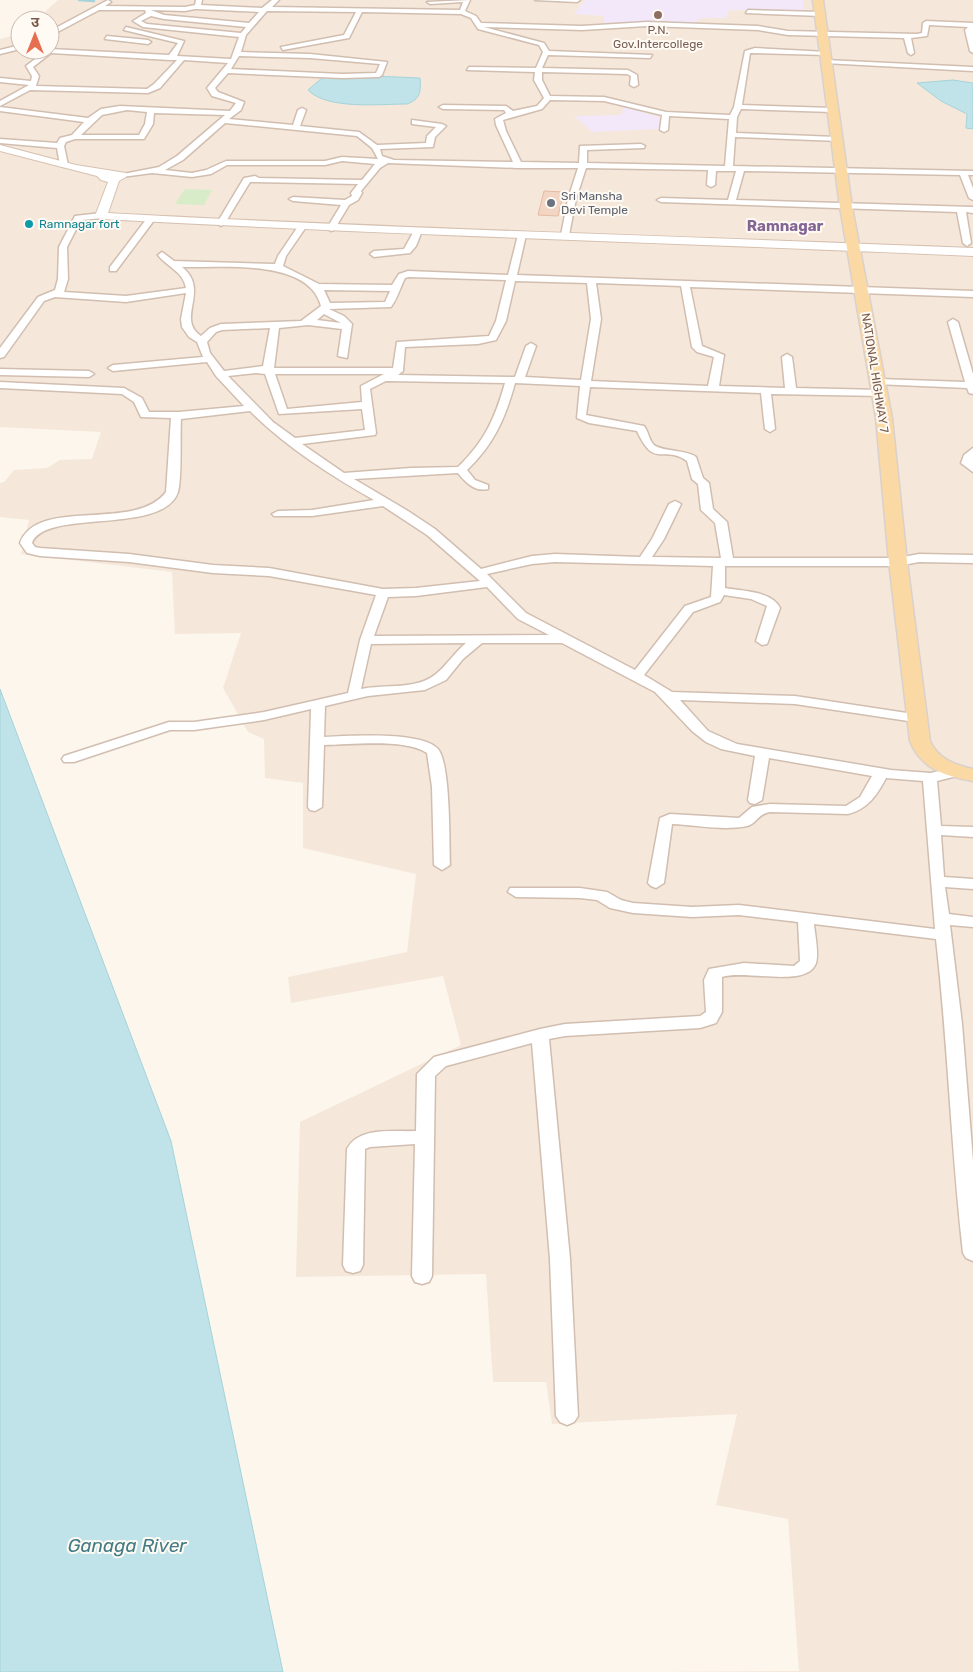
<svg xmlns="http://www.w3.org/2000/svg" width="973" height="1672" font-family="Rubik,'Noto Sans Devanagari',sans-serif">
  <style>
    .residential { fill: #f5e8da }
    .education { fill: #f3e8fa }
    .green { fill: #d8ecc9 }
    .water { fill: #bfe3e8; stroke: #a5d3da }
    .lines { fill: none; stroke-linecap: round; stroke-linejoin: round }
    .stream { stroke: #a5d3da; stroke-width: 2.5 }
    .building { fill: #f3d5c3; stroke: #e6bba3 }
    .minor-casing { stroke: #d1beb0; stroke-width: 3 }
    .secondary-casing { stroke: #d6c0b0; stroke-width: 2 }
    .primary-casing { stroke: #dad1cd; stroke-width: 3 }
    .minor { fill: #fff; fill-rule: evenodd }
    .secondary { fill: #fff; fill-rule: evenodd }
    .primary { fill: #fbd9a5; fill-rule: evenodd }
    .education-dot { fill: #8d6e63; stroke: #fffaf3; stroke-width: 2 }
    .worship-dot { fill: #6b7280; stroke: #fffaf3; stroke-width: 2 }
    .culture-dot { fill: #0f9aa8; stroke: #fffaf3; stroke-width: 2 }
    .labels { text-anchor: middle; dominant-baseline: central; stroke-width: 4; stroke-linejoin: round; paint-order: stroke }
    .far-education-label { font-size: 12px; fill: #785e54; stroke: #fffaf3 }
    .far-worship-label { font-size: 12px; fill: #5b616d; stroke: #fffaf3; text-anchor: start }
    .far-culture-label { font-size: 12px; fill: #0d838f; stroke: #fffaf3; text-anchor: start }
    .far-street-label { font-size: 12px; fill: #7a5c4d; stroke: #fffaf3 }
    .far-quarter-label { font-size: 15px; font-weight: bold; fill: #846695; stroke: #fffaf3 }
    .near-water-label { font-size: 19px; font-style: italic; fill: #437c86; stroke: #fffaf3 }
  </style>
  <rect width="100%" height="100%" fill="#fdf6ec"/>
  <path class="residential" d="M 58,0 L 973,0 L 973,1672 L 660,1672 L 799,1671 L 788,1519 L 716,1505 L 737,1414 L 552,1424 L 546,1382 L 493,1382 L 486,1274 L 296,1277 L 300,1122 L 461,1045 L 443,976 L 291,1003 L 288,977 L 407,952 L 416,874 L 303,848 L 303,783 L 265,778 L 264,739 L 248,732 L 223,688 L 241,633 L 175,634 L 172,572 L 21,554 L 29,520 L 0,517 L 0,483 L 4,482 L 14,470 L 47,468 L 60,460 L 92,459 L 101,432 L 0,427 L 0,39 L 20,34 L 20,50 L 50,50 L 50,20 L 36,20 Z"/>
  <path class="education" d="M 585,0 L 803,0 L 804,11 L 729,10 L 726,18 L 701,18 L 693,24 L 604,28 L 604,16 L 574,14 Z
    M 624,107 L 663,118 L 659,129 L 592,132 L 574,116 L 621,115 Z"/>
  <path class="green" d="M 185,189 L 212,190 L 204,205 L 175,204 Z"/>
  <path class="water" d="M 348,75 L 420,78 C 421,91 421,99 407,104 C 380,104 327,110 308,90 L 322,78 Z
    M 953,80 L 973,83 L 973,129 L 966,128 L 967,114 L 941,101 L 917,83 Z
    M 0,689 L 171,1141 L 283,1672 L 0,1672 Z"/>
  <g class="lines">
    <path class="stream" d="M 79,0 L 94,1"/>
  </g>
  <path class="building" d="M 544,191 L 564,192 L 558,216 L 538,215 Z"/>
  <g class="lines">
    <g class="minor-casing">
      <path id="minor" d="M 196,0 L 202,0 L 201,5 L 262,8 L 272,0 L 279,0 L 272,7 L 460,10 L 463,2 L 430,4 L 427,2 L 470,0 L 465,11 L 476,16 L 481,23 L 582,26 L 647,22 L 758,26 L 788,31 L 917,34 L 922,33 L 923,23 L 926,21 L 973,23 L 973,53 L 970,51 L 965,30 L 968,27 L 929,25 L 927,36 L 911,38 L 914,53 L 911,55 L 908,53 L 904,38 L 788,35 L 758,30 L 647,26 L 582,30 L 484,27 L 544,43 L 549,51 L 652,55 L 650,58 L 548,55 L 542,68 L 628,70 L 637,75 L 638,85 L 634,87 L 630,85 L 631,76 L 627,74 L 542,72 L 542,80 L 550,96 L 604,97 L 666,112 L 730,115 L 734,107 L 745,51 L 755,48 L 827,52 L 825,55 L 750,53 L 742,105 L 832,108 L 836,110 L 832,112 L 741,109 L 737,117 L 736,133 L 836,137 L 839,137 L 839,141 L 735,137 L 733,166 L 973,171 L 973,175 L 968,175 L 973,188 L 973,200 L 969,198 L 960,175 L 744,171 L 736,200 L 973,207 L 973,213 L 966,212 L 971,243 L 967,246 L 963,243 L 957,212 L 661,202 L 657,200 L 661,198 L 728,200 L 736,171 L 716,171 L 715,185 L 711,187 L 707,185 L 708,170 L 586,168 L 576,199 L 569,235 L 565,238 L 561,235 L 568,199 L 578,168 L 518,168 L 388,163 L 380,168 L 361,191 L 362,193 L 358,200 L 349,205 L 334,230 L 331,231 L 327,228 L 341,205 L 293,201 L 289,199 L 293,197 L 345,200 L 352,196 L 351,193 L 358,184 L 250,182 L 225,223 L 221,226 L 217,223 L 244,178 L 255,176 L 259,178 L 362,180 L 375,164 L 342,161 L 325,165 L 227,165 L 211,174 L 192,177 L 152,173 L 122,177 L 118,175 L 159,167 L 177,156 L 225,115 L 154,113 L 153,124 L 144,139 L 75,139 L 66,142 L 64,146 L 68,165 L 64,167 L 60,165 L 57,148 L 0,143 L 0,139 L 57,143 L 60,138 L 72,135 L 84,122 L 0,111 L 0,107 L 88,118 L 101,109 L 120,106 L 230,111 L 236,103 L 212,96 L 207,88 L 228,63 L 184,60 L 160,88 L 148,93 L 30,90 L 0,106 L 0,101 L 29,85 L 0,82 L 0,78 L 31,81 L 32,76 L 26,66 L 43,53 L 30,50 L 50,49 L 169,55 L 178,43 L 124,30 L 126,27 L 184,41 L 177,56 L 231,59 L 239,37 L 143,27 L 133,21 L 146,13 L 145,10 L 99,10 L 50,36 L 50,31 L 108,0 L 111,2 L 105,6 L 185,7 L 195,5 ZM 195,9 L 196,9 L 259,12 L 249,23 L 164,15 L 151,10 L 185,11 ZM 267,11 L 356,12 L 344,35 L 281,47 L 283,50 L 349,38 L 362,12 L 461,14 L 471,18 L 478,29 L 539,45 L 543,52 L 536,68 L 469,67 L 467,70 L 535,72 L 534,80 L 544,98 L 537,106 L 513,111 L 506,106 L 443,105 L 439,107 L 443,109 L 504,110 L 506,113 L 495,119 L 496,125 L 513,162 L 394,160 L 382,156 L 380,149 L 433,147 L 435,137 L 446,126 L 442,124 L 412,120 L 412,124 L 436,127 L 427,136 L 426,143 L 377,145 L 359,132 L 300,126 L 306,110 L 302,108 L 298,110 L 293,125 L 229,119 L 241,110 L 244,102 L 218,92 L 215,88 L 228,73 L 342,78 L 379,77 L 382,75 L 387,62 L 310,54 L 241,52 L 246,35 ZM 151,16 L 164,19 L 246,27 L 241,33 L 147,24 L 141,21 ZM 51,53 L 170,60 L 177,60 L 154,84 L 147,89 L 36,86 L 39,76 L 33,67 ZM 239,56 L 310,58 L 380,64 L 376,73 L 342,74 L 231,69 ZM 550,100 L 604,101 L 662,115 L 660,130 L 664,132 L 668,130 L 669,116 L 729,119 L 725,166 L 587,163 L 587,150 L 644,148 L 645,146 L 641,144 L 580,146 L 579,163 L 521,162 L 506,131 L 503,120 L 542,109 ZM 127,110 L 147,112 L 145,124 L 139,135 L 81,135 L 102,115 ZM 225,123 L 357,136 L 372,148 L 378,159 L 342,157 L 325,161 L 226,161 L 206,170 L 192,173 L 165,170 L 183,160 Z
        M 535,0 L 580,0 L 577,2 Z
        M 748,10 L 821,12 L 824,14 L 821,16 L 746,13 Z
        M 107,36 L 148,40 L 151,42 L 148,44 L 105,39 Z
        M 20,45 L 20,49 L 0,54 L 0,50 Z
        M 826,60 L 973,67 L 973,71 L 824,63 Z
        M 101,213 L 104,214 L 104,218 L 81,220 L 67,247 L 68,279 L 64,292 L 126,296 L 186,288 C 183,271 167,267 158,255 L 162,252 L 174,261 L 275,264 L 278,256 L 299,225 L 302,224 L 306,227 L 286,256 L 283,266 L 319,284 L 392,285 L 399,274 L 408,271 L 508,275 L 518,235 L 522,232 L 526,235 L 517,275 L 973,291 L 973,297 L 690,287 L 702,346 L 724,355 L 719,386 L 785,388 L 782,357 L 787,354 L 792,357 L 796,388 L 881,390 L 886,393 L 881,396 L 771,394 L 775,429 L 770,432 L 765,429 L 761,393 L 590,387 L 586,415 L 644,426 C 648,431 649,439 653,444 C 660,452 685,449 696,457 L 703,478 L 709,483 L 713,509 L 727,522 L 733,558 L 898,558 L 919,554 L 973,555 L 973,563 L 919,562 L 898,566 L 725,566 L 725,588 C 742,591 772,591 780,608 L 767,644 L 762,645 L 756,641 L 767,606 L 751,599 L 724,595 L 720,602 L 693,612 L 644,675 L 672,692 L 795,696 L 920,715 L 922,718 L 920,721 L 915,722 L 795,704 L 680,700 L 708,731 L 737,744 L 891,770 L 930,773 L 956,768 L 963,772 L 961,775 L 937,781 L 941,826 L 973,827 L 973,837 L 941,835 L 944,877 L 973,879 L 973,889 L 945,887 L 949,914 L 973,917 L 973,927 L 950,925 L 962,1024 L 973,1161 L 973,1261 L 966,1258 L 963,1253 C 951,1149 948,1044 936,939 L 814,924 C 815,935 819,953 816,963 C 807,989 745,969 722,977 L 722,1012 L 716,1023 L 700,1028 L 565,1036 L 549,1039 L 570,1259 L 578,1416 L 574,1422 L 567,1425 L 560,1422 L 556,1416 L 550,1259 L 532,1043 L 446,1066 L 435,1076 L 432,1276 L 429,1282 L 422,1284 L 415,1282 L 412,1276 L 415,1144 L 370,1147 L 365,1149 L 363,1265 L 360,1271 L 353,1273 L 346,1271 L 343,1265 L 347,1149 C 359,1126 393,1132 416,1131 L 417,1074 L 434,1057 L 540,1029 L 565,1024 L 700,1016 L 706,1012 L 704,980 L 709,969 L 744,963 L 794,966 L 800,961 L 798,922 L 739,915 L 692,917 L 633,913 L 610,908 L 597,900 L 580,898 L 516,897 L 508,892 L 510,888 L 580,888 L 607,892 L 621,900 L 633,903 L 692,907 L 739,905 L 935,929 L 923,781 L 886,778 C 877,795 868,809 848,814 L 770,812 C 757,814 757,824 747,826 C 724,831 696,825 672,824 L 664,883 L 656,888 L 651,886 L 648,883 L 660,818 L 670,814 L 739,818 L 752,807 L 770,804 L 846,806 L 860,797 L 872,776 L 769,758 L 762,800 L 755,804 L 750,803 L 748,800 L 755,756 L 721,749 L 706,742 L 692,731 L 655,692 L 562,643 L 482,643 L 463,659 L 446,680 L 425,690 L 368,696 L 325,706 L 324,737 C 349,736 419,731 437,748 C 451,760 449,844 450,865 L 442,870 L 434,865 L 432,787 L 427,753 C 404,738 351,745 324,745 L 322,807 L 315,811 L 310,810 L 308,807 L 311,709 L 264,720 L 194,730 L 170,730 L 74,762 L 64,762 L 62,759 L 64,756 L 169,722 L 194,722 L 264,712 L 348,693 L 360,640 L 376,595 L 269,576 L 213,573 L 129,562 L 40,556 L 27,553 L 20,543 C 38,496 135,533 166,492 L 171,418 L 141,417 L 134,402 L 122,394 L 0,388 L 0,382 L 124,388 L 142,398 L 149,412 L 179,412 L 244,406 L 216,376 L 207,362 L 113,371 L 108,368 L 113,365 L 203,357 L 197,342 L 189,337 L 182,327 L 181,319 L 186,293 L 126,302 L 55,297 L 44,301 L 4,357 L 0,358 L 0,348 L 38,297 L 55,290 L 58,279 L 59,247 L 75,216 ZM 182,267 C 221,268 309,258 321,306 L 301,321 L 221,324 L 210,328 L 201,336 C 175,319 211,290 182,267 ZM 409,277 L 506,280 L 496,321 L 489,336 L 397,342 L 393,368 L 274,368 L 279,328 L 308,325 L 342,329 L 338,356 L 347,358 L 352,324 L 344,316 L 329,309 L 391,307 C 398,297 400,288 405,278 ZM 515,281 L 587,283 L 591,319 L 581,380 L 525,377 L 536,346 L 531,343 L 526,346 L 515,377 L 398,375 L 403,371 L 405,347 L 478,344 L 496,340 L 506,321 ZM 596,283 L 681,286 L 692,347 L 697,352 L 714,357 L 708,386 L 591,381 L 601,319 ZM 324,290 L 390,291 L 385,302 L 330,303 ZM 324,314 L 341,323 L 317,320 ZM 270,328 L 263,366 L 224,371 L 210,353 L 207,342 L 216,332 L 222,330 ZM 256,373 L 265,374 L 279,414 L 362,409 L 365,430 L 295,438 L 273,422 L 228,376 ZM 275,374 L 384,374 L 361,386 L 362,402 L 287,409 ZM 386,381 L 505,383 C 495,418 485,441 458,467 L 411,468 L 344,473 L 302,444 L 375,435 L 376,433 L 370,389 ZM 515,383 L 580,386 L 577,418 L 589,423 L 637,431 C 655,470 662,444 687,461 L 692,479 L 698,484 L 701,510 L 715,523 L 721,558 L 652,557 L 664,539 L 681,504 L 675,501 L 669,504 L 652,539 L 640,557 L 555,554 L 532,556 L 481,569 L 435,529 L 408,511 L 354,479 L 458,473 C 466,483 475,492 488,489 L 488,485 L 475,480 L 467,470 C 494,444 505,419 515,383 ZM 250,411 C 286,447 330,475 374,500 L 312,510 L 278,511 L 272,514 L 274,516 L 312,516 L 383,506 L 427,535 L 480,581 L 416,588 L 383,589 L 269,568 L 213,565 L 129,554 L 40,548 L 35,547 L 32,543 C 45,508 163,536 178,492 C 182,479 180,435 181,419 ZM 555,562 L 713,566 L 711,597 L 685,606 L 635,670 L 526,613 L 487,574 L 532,564 ZM 487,587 L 518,619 L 549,635 L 374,636 L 388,597 L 416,596 ZM 466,643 C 455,652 447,665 436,674 C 417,690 385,684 361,689 L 371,644 Z
        M 148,217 L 155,219 L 116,271 L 110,271 L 110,267 Z
        M 415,229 L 422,231 L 416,246 L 410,253 L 374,257 L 370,254 L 374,251 L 404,249 Z
        M 953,319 L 958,322 L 973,374 L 973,394 L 969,393 L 967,388 L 875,384 L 874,382 L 879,379 L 965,382 L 948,322 Z
        M 0,369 L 89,371 L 94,374 L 89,377 L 0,375 Z
        M 973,448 L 973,472 L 961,463 L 964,455 Z"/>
    </g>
    <g class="secondary-casing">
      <path id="secondary" d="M 0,145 L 76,165 L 126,173 L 126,177 L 119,181 L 108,213 C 396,229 685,236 973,248 L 973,256 C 682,243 391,235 101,219 L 95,216 L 108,182 L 101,180 L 97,176 L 0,151 Z"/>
    </g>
    <g class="primary-casing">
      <path id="primary" d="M 813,0 L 823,0 L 852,207 L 892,418 L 907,562 L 930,741 C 938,759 955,765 973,769 L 973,781 C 945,776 921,769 910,741 L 889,562 L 876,418 L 840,207 Z"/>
    </g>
    <use href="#minor" class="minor"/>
    <use href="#secondary" class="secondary"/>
    <use href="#primary" class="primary"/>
  </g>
  <circle class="education-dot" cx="658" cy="15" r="5"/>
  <circle class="worship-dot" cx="551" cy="203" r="5"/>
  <circle class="culture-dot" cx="29" cy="224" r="5"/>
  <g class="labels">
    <g class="far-education-label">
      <text x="658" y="30">P.N.<tspan x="658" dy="14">Gov.Intercollege</tspan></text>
    </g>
    <g class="far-worship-label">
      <text x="561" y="196">Sri Mansha<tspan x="561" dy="14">Devi Temple</tspan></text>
    </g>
    <g class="far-culture-label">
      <text x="39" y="224">Ramnagar fort</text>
    </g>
    <g class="far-street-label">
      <text transform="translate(875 373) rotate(81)">NATIONAL HIGHWAY 7</text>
    </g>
    <g class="far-quarter-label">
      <text x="785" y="226">Ramnagar</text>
    </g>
    <g class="near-water-label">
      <text x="127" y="1545">Ganaga River</text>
    </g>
  </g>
  <g transform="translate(35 35)"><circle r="24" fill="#fffaf3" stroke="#cabbb1"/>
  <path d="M0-4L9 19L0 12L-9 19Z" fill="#e76f51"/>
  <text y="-8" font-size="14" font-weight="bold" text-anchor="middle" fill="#7a5c4d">उ</text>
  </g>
</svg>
